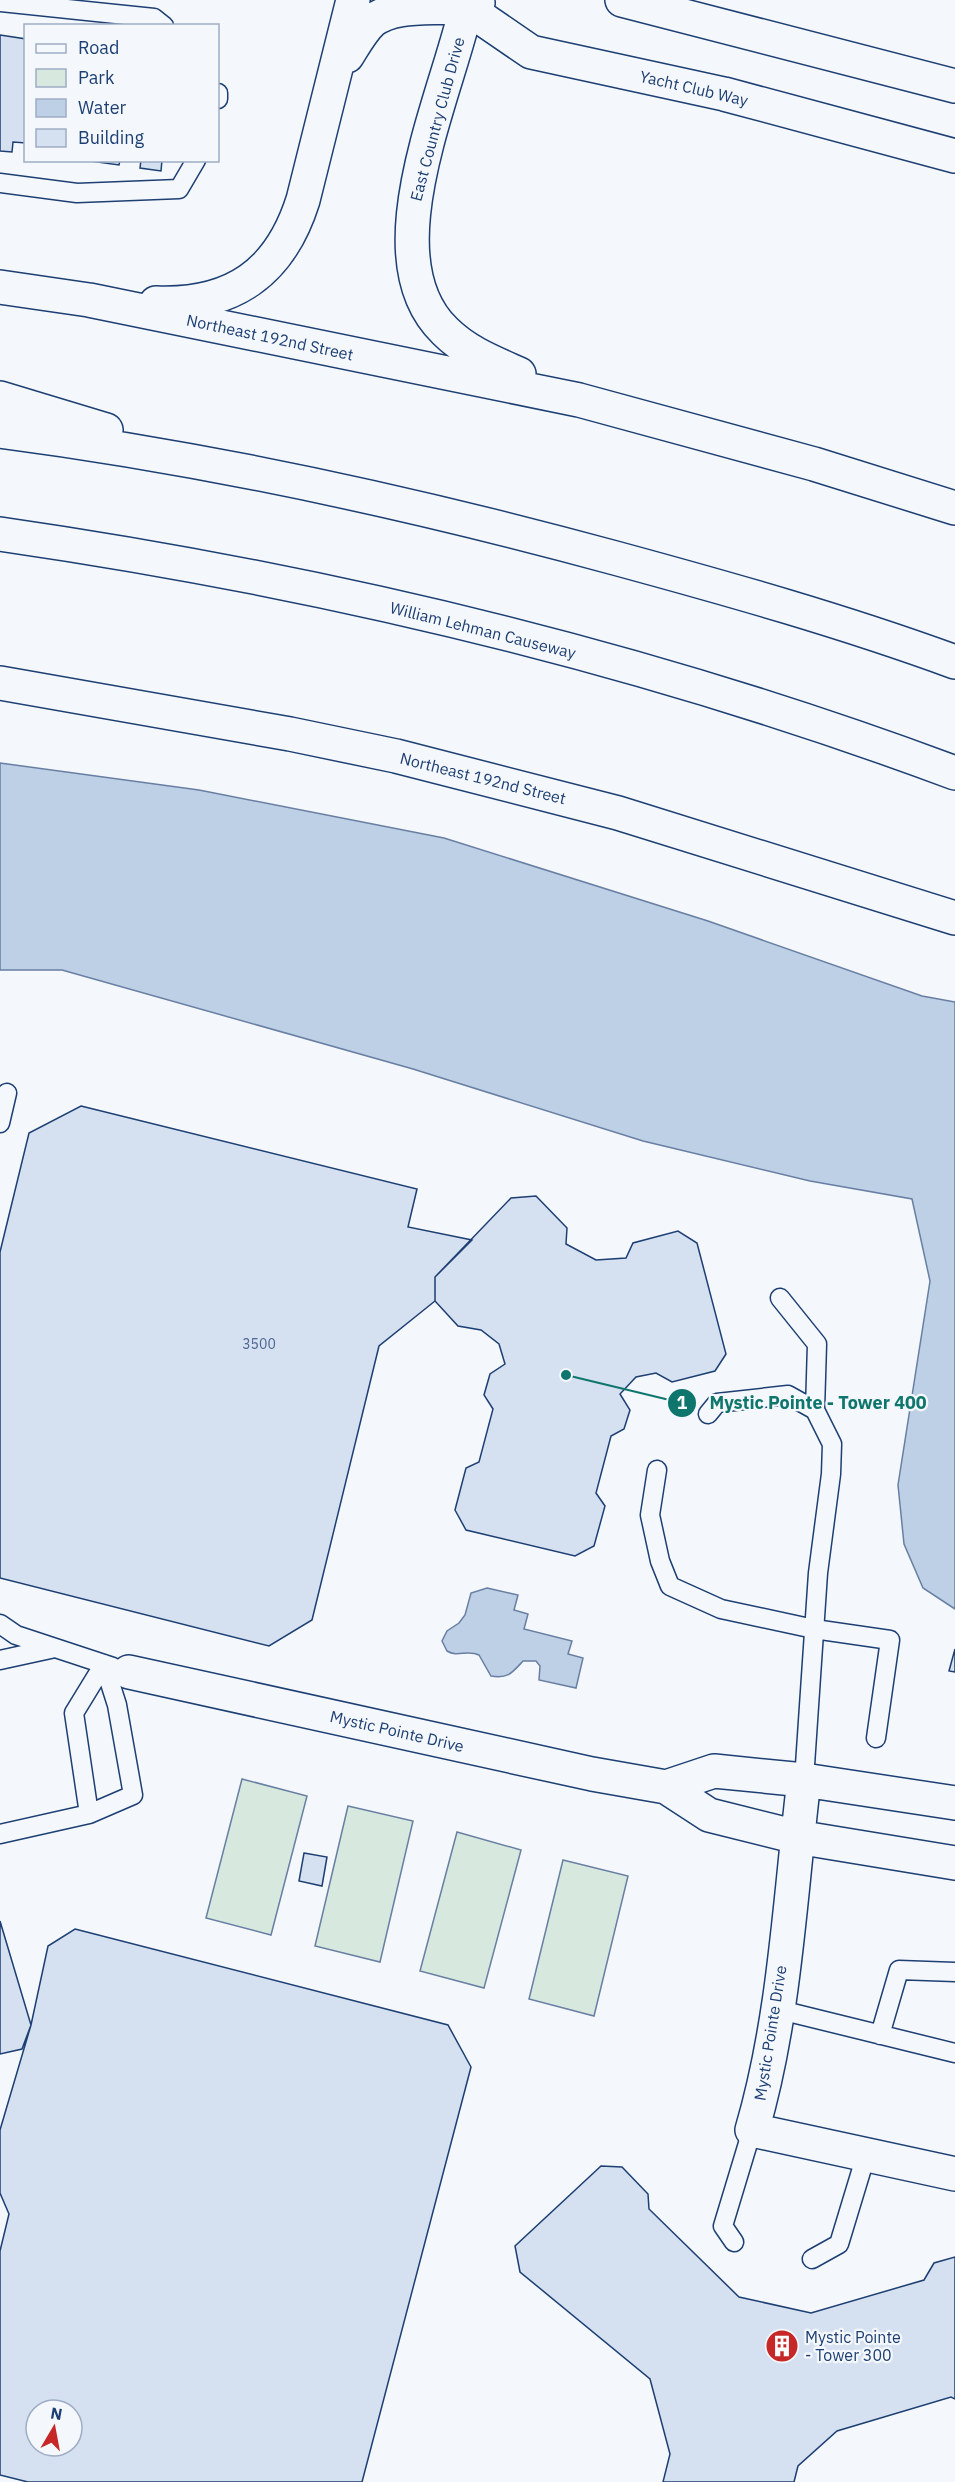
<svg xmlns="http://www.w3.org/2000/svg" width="955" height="2482" font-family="'IBM Plex Sans',sans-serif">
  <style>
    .green { fill: #d7e8df; stroke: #687fa3; stroke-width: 1.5 }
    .water { fill: #bed0e5; stroke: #687fa3; stroke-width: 1.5 }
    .building { fill: #d5e0f0; stroke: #1d3f73; stroke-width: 1.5; fill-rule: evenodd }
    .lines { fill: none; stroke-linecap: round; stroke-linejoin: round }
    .lane-casing { stroke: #1d3f73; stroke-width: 21 }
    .street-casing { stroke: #1d3f73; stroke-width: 36 }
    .secondary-casing { stroke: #1d3f73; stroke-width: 36 }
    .highway-casing { stroke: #1d3f73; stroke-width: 36 }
    .lane { stroke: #f4f7fb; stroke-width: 18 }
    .street { stroke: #f4f7fb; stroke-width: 33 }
    .secondary { stroke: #f4f7fb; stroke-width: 33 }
    .highway { stroke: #f4f7fb; stroke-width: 33 }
    .labels { text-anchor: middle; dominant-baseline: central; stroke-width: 4.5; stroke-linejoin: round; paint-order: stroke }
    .number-label { font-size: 14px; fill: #4b6792 }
    .street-label { font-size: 16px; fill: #1d3f73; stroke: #f4f7fb }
    .poi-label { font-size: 16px; fill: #1d3f73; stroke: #f4f7fb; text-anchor: start }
    .leader { fill: none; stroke: #0f766e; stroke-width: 2 }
    .callout-dot { fill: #0f766e; stroke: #f4f7fb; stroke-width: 2 }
    .mark-label { font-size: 18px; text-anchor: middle; font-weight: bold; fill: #fff }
    .callout-label { font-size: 18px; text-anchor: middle; font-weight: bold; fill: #0f766e; stroke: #f4f7fb; stroke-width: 4.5; stroke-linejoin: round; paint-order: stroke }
  </style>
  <rect width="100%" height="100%" fill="#f4f7fb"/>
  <path class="green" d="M 242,1779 L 307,1796 L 271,1935 L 206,1918 Z
    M 348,1806 L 413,1821 L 380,1962 L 315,1946 Z
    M 457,1832 L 521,1850 L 484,1988 L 420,1971 Z
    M 563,1860 L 628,1876 L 594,2016 L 529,1999 Z"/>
  <path class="water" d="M 0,763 L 199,790 L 444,838 L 708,921 L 922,996 L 955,1002 L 955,1609 L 923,1588 L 904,1544 L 898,1485 L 930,1281 L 912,1199 L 810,1181 L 643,1141 L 413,1069 L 62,970 L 0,970 Z
    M 487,1588 L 518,1595 L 514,1610 L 528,1614 L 524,1629 L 572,1641 L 568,1654 L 583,1658 L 576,1688 L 539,1680 L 540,1666 L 536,1661 L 523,1661 C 512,1673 508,1679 491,1676 L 479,1655 C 467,1649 458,1658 447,1651 L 442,1641 L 447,1631 L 459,1623 L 465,1615 L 471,1593 Z"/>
  <path class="building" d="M 0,35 L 26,39 L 26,143 L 13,142 L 12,152 L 0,151 Z
    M 83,160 L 120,160 L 119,165 Z
    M 141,160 L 162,160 L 161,171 L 140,168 Z
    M 81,1106 L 417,1189 L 408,1227 L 472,1240 L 435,1277 L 435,1301 L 379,1346 L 312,1620 L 269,1646 L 0,1578 L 0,1252 L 29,1133 Z
    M 536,1196 L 567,1228 L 566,1244 L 596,1260 L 626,1258 L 633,1243 L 678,1231 L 697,1243 L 726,1354 L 715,1371 L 672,1382 L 656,1373 L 636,1377 L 620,1394 L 630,1410 L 624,1429 L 611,1436 L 596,1493 L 605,1506 L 594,1546 L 575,1556 L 466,1530 L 455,1510 L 466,1468 L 479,1462 L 493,1409 L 484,1395 L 490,1374 L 505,1364 L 499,1344 L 481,1330 L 458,1326 L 435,1301 L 435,1277 L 511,1198 Z
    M 955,1649 L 955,1672 L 949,1671 Z
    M 304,1853 L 327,1857 L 322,1886 L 299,1881 Z
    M 0,1921 L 31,2025 L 22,2049 L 0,2054 Z
    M 75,1929 L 448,2025 L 471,2067 L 362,2482 L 28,2482 L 0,2475 L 0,2251 L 9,2214 L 0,2193 L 0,2130 L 31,2025 L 48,1946 ZM 36,2410 L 72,2410 L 72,2446 L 36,2446 Z
    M 601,2166 L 622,2167 L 648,2194 L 649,2209 L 739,2297 L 811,2313 L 924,2280 L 934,2263 L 955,2257 L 955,2399 L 951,2397 L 837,2431 L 798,2466 L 794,2482 L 663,2482 L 670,2454 L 650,2379 L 520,2272 L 515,2246 Z"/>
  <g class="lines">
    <g class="lane-casing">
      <path id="lane" d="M 0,2 L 154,18 L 164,26
        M 218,93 L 218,99
        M 0,183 L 77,193 L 179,189 L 196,160
        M 0,1123 L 7,1093
        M 780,1298 L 817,1344 L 815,1410 L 832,1444 L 831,1474 L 818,1573 L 804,1780
        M 708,1414 L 717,1403 L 788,1395 L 815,1410
        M 657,1470 L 650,1515 L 660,1561 L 670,1586 L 721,1609 L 814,1629 L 890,1640 L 876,1738
        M 0,1624 L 16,1635 L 113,1667
        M 0,1660 L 55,1648
        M 89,1814 L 74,1713 L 104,1664
        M 0,1834 L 89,1814 L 133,1795 L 117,1705 L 104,1664
        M 776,2009 L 955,2053
        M 880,2035 L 899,1970 L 955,1972
        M 734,2242 L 723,2226 L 752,2130
        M 812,2259 L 839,2244 L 866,2155"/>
    </g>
    <g class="street-casing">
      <path id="street" d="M 129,1672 L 592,1774 L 666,1787 L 709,1815 L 797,1837 L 955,1863
        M 804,1780 C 790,1896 785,2018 752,2130 L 955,2174
        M 666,1787 L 714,1771 L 804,1780 L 955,1803"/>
    </g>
    <g class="secondary-casing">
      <path id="secondary" d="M 455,0 L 531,52 L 724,94 L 955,156
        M 468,0 C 450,89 367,256 445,331 C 466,352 492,362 519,374
        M 622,0 L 955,86
        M 347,56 C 354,45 362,30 372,21 C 401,0 444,13 478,3
        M 0,287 L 89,300 L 579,400 L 814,464 L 955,508
        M 156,303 C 233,306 280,273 303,200 L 353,0
        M 0,683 L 290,734 L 396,756 L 618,813 L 955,918"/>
    </g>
    <g class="highway-casing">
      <path id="highway" d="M 0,398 L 106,430
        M 0,431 C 208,458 413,503 615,558 C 729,589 843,621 955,662
        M 0,534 C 325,581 647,658 955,773"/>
    </g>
    <use href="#lane" class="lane"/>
    <use href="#street" class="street"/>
    <use href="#secondary" class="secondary"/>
    <use href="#highway" class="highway"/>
  </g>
  <defs>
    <g id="building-disc" transform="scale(1.725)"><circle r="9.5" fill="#c62828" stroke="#f4f7fb"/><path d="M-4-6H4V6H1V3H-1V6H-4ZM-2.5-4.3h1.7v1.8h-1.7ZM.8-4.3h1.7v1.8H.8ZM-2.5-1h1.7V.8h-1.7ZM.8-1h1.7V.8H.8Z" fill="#fff"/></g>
  </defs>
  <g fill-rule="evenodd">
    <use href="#building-disc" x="782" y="2346"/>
  </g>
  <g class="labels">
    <g class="number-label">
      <text x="259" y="1344">3500</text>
    </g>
    <g class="street-label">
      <text transform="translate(694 88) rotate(13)">Yacht Club Way</text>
      <text transform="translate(437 119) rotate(-75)">East Country Club Drive</text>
      <text transform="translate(270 337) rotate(12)">Northeast 192nd Street</text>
      <text transform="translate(483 630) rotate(14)">William Lehman Causeway</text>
      <text transform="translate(483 778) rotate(14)">Northeast 192nd Street</text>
      <text transform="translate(397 1731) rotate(13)">Mystic Pointe Drive</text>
      <text transform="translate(770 2033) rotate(-81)">Mystic Pointe Drive</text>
    </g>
    <g class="poi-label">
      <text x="805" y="2337">Mystic Pointe<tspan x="805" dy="18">- Tower 300</tspan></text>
    </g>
  </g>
  <path class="leader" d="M566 1375L682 1403"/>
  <g class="callout-dot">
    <circle cx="566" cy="1375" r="6"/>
    <circle cx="682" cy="1403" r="15"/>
  </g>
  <g class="mark-label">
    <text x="682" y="1409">1</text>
  </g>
  <g class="callout-label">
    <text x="818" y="1409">Mystic Pointe - Tower 400</text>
  </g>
  <rect x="24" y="24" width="195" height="138" fill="#f4f7fb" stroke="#9eadc5" stroke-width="1.5"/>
  <rect x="36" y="44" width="30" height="9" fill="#f4f7fb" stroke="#9eadc5" stroke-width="1.5"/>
  <text x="78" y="54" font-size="18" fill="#1d3f73">Road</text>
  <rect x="36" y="69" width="30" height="18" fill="#d7e8df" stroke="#9eadc5" stroke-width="1.5"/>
  <text x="78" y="84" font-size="18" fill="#1d3f73">Park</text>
  <rect x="36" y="99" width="30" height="18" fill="#bed0e5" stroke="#9eadc5" stroke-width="1.5"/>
  <text x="78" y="114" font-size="18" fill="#1d3f73">Water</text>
  <rect x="36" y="129" width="30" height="18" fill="#d5e0f0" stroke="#9eadc5" stroke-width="1.5"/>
  <text x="78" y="144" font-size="18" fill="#1d3f73">Building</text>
  <g transform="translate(54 2428) rotate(10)"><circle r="28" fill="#f4f7fb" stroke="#9eadc5" stroke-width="1.5"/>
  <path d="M0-4.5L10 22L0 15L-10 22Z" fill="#c62828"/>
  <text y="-9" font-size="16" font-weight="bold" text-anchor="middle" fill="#1d3f73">N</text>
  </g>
</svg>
